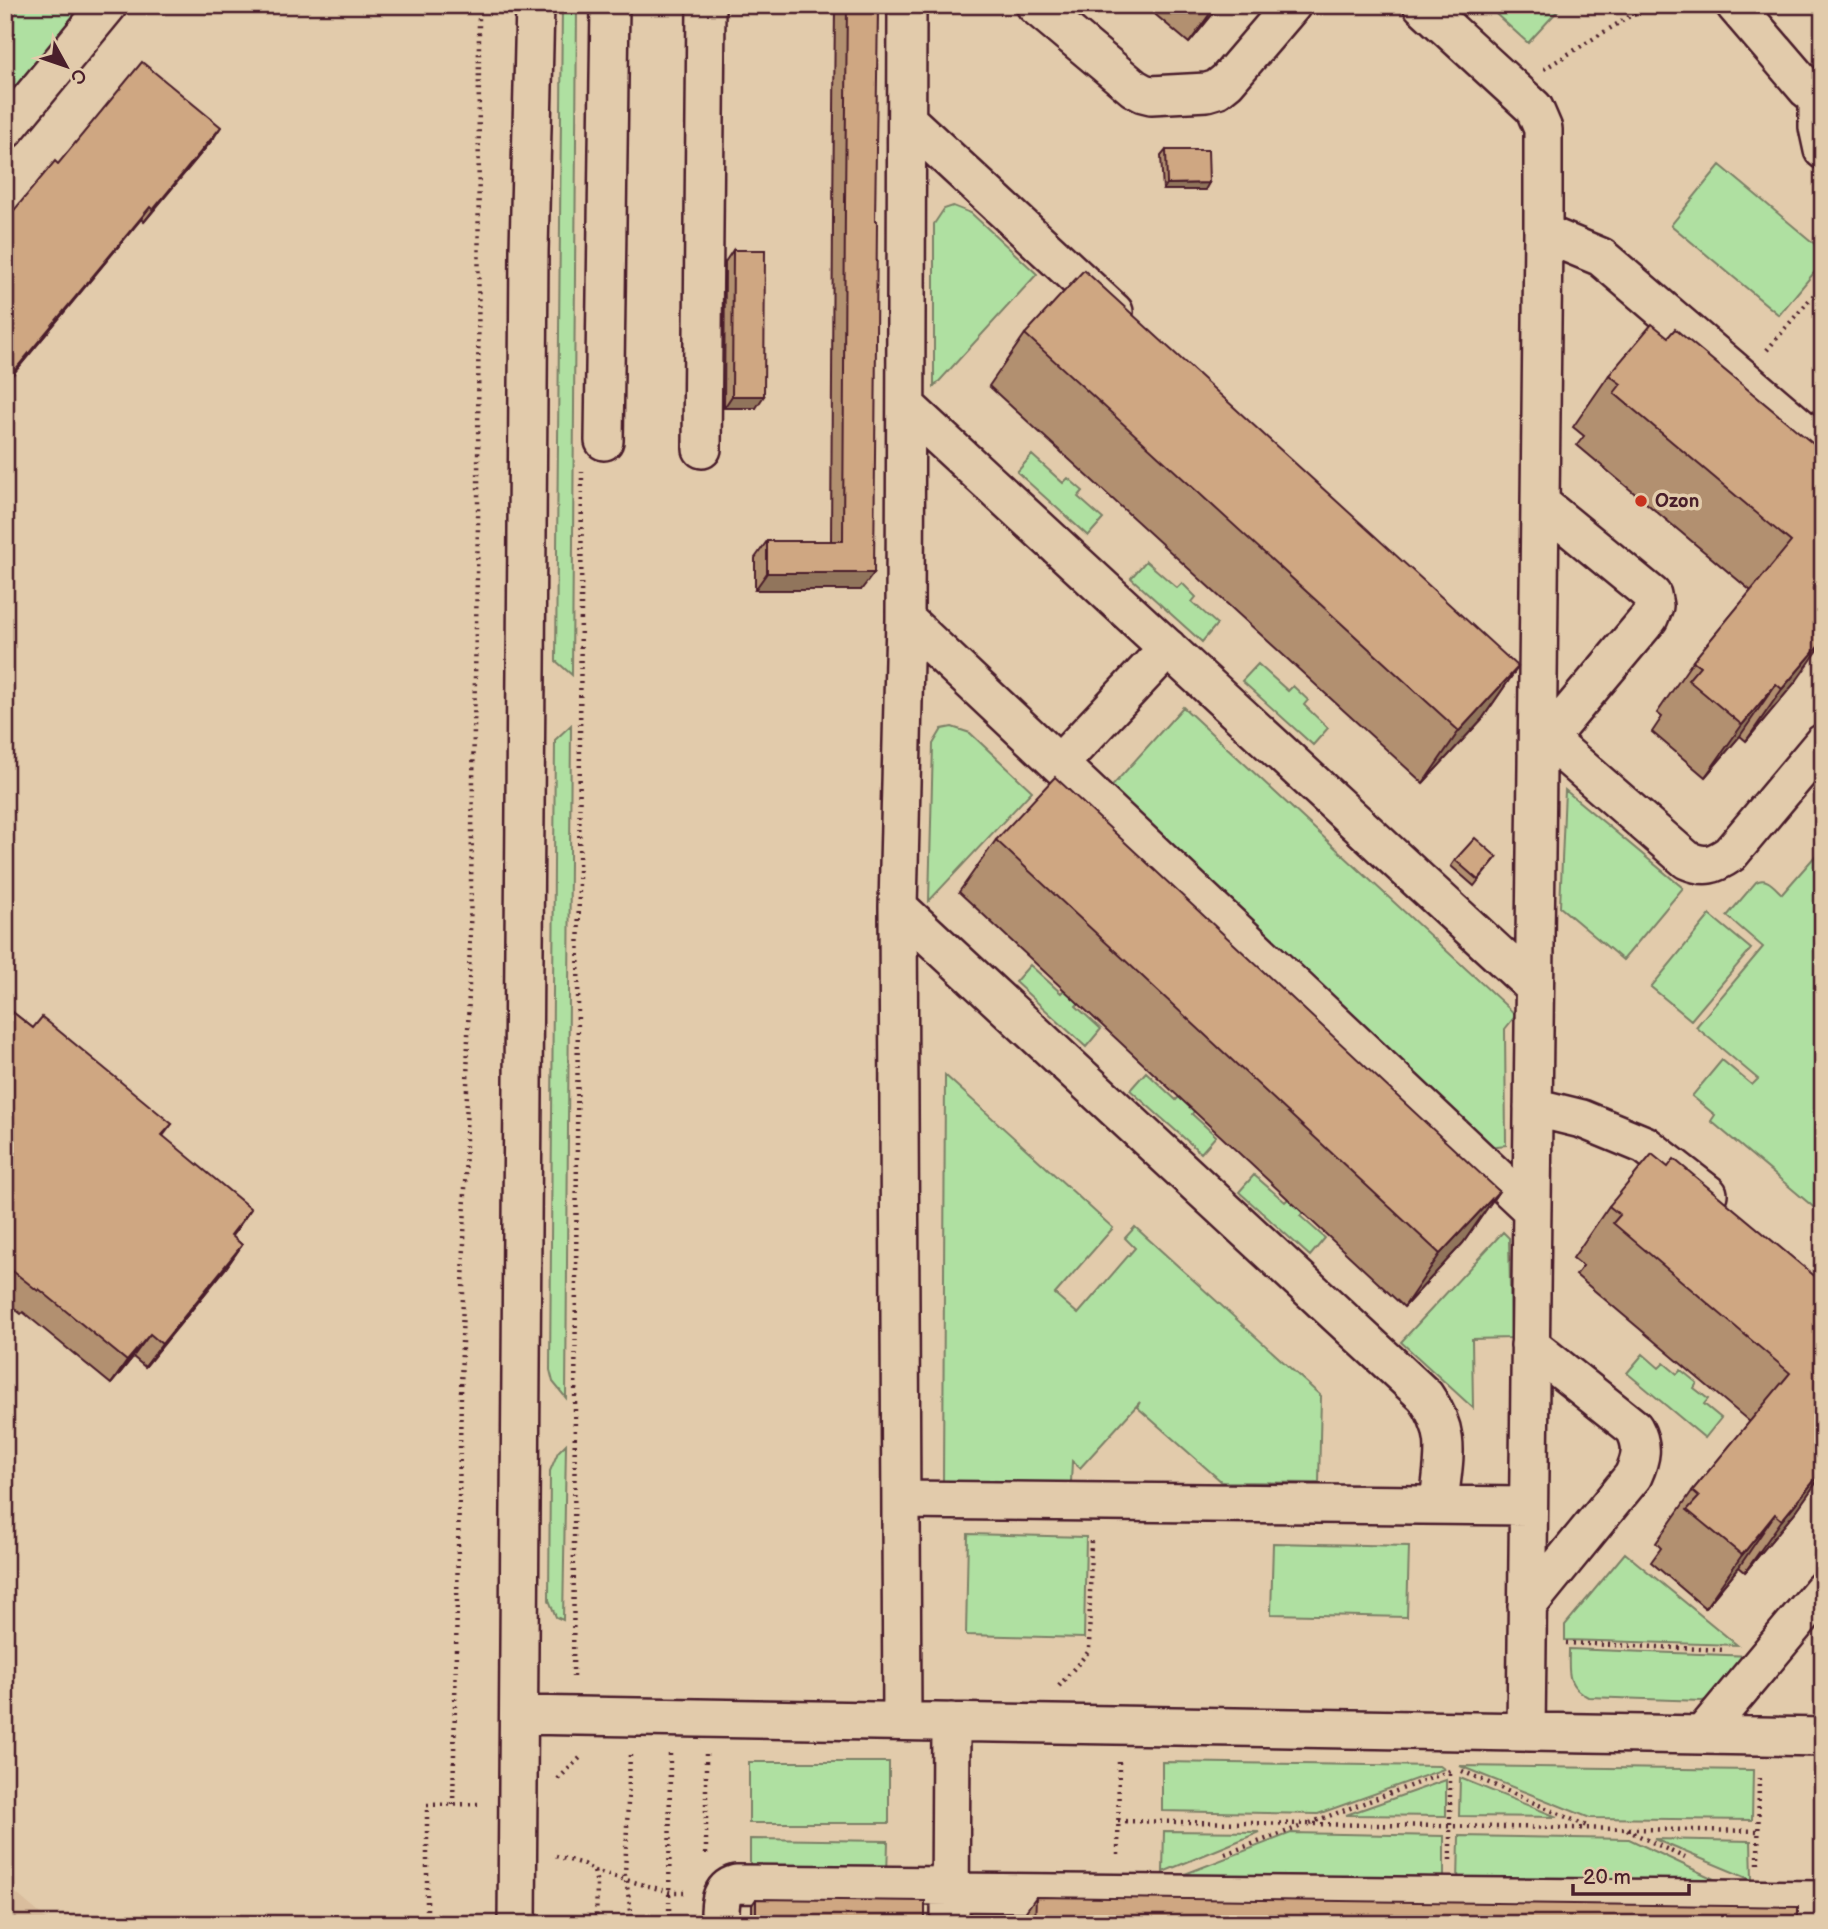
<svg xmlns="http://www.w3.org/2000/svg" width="1828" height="1929" font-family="'Balsamiq Sans',sans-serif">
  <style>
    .built { fill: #d9bd9d }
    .green { fill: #afe0a1; stroke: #7c8066; stroke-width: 2 }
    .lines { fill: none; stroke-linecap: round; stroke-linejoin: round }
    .minor-casing { stroke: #4a1f2b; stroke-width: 42 }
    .path { stroke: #4a1f2b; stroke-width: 4.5; stroke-dasharray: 2 5; stroke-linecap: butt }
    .minor { stroke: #e2cbab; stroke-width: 37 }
    .wall { fill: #b29070; stroke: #4a1f2b; stroke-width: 2 }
    .shaded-wall { fill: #91755b; stroke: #4a1f2b; stroke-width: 2 }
    .building { fill: #cfa782; stroke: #4a1f2b; stroke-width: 2 }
    .poi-dot { fill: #c8321e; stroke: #e2cbab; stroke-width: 2.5 }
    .labels { text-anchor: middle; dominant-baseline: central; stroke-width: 7; stroke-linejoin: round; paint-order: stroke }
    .poi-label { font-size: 19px; font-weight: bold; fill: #4a1f2b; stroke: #e2cbab; text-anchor: start }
  </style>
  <rect width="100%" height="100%" fill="#e2cbab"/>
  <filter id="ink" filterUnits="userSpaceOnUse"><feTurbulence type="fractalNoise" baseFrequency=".0143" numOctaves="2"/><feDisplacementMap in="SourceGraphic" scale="14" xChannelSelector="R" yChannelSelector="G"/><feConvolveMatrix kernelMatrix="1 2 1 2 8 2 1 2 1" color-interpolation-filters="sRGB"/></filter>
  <g filter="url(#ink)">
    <path class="built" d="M 5,1884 L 52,1924 L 5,1924 Z"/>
    <path class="green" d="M 21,5 L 90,5 L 5,109 L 5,25 Z
      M 562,5 L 577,5 L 572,675 L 556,661 Z
      M 1486,5 L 1563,5 L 1528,43 Z
      M 1720,165 L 1823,251 L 1823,262 L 1779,315 L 1671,225 Z
      M 953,206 L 971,213 L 1037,274 L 934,387 L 934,224 L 944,209 Z
      M 1032,455 L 1063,483 L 1068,478 L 1083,491 L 1078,497 L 1103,519 L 1088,536 L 1017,472 Z
      M 1146,561 L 1177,588 L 1182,583 L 1196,597 L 1192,602 L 1217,624 L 1202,642 L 1131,578 Z
      M 1258,664 L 1288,691 L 1293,686 L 1308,700 L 1304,705 L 1328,728 L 1313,745 L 1242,681 Z
      M 1183,707 L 1516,1015 L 1505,1029 L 1506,1145 L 1488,1147 L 1107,792 Z
      M 571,725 L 566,1398 L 553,1382 L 550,1370 L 555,740 Z
      M 952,727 L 970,733 L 1032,791 L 929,901 L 933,744 L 942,729 Z
      M 1565,790 L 1683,888 L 1623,960 L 1560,907 Z
      M 1823,847 L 1823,1215 L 1711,1121 L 1715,1115 L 1692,1096 L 1722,1060 L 1752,1085 L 1758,1079 L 1696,1027 L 1763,947 L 1727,916 L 1756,882 C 1767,876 1774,887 1782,894 Z
      M 1710,915 L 1751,949 L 1691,1020 L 1651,987 Z
      M 1030,965 L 1061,993 L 1066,988 L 1081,1001 L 1076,1006 L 1101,1029 L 1086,1047 L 1015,982 Z
      M 1146,1072 L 1176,1100 L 1181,1095 L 1196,1108 L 1192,1114 L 1216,1136 L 1201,1153 L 1130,1090 Z
      M 945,1075 L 1113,1228 L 1055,1294 L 1078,1314 L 1135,1248 L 1125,1238 L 1135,1227 L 1321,1396 L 1319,1483 L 1222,1482 L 1137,1407 L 1140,1402 L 1080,1468 L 1072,1461 L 1071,1482 L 943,1484 Z
      M 1254,1175 L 1285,1202 L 1290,1197 L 1304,1211 L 1300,1216 L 1325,1238 L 1310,1256 L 1239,1192 Z
      M 1503,1232 L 1509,1238 L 1511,1338 L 1472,1339 L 1473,1408 L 1401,1342 Z
      M 1643,1354 L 1659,1368 L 1664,1363 L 1677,1374 L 1681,1370 L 1697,1383 L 1694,1388 L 1708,1399 L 1704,1404 L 1721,1418 L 1705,1438 L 1627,1373 Z
      M 566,1444 L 563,1620 L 556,1617 L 549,1600 L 550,1471 L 558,1452 Z
      M 968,1534 L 1086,1537 L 1084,1638 L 966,1635 Z
      M 1273,1543 L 1409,1546 L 1407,1617 L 1271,1614 Z
      M 1625,1553 L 1737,1645 L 1565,1640 L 1565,1625 Z
      M 1569,1649 L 1751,1656 L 1712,1699 L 1702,1701 L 1588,1697 C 1565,1685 1569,1671 1569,1649 Z
      M 749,1762 L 889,1762 L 889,1823 L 749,1823 Z
      M 1162,1762 L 1440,1766 L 1444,1769 L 1318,1814 L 1162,1811 Z
      M 1460,1766 L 1753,1770 L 1752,1820 L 1590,1818 Z
      M 1460,1778 L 1557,1817 L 1459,1816 Z
      M 1446,1780 L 1446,1816 L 1346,1815 Z
      M 1164,1831 L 1260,1832 L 1163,1872 Z
      M 1291,1833 L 1444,1836 L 1444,1884 L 1172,1879 Z
      M 1459,1836 L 1629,1839 L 1733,1888 L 1458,1884 Z
      M 750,1839 L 888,1841 L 887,1875 L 750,1874 Z
      M 1654,1839 L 1751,1841 L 1752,1880 Z"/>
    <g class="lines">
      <g class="minor-casing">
        <path id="minor" d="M 1035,5 L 1134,88 L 1143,93 L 1151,95 L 1207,92 L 1217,89 L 1227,81 L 1292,5
          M 1422,5 L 1534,108 L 1543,129 L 1543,233
          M 1735,5 L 1807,89 L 1823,102
          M 1818,100 L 1818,127 L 1823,150
          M 907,120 L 1114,312
          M 5,130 L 108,5
          M 906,406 L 1534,987
          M 604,441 L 610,5
          M 702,449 L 706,5
          M 905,619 L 1532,1210
          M 1548,739 L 1687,860 C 1705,868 1714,865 1730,854 L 1823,743
          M 1537,752 L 1649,618 L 1654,606 L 1652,595 L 1540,503 L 1543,233 L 1601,257 L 1823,447
          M 1059,764 L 1168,648
          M 898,907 L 1425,1396 C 1453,1435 1443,1459 1439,1504
          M 1533,1107 L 1582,1119 L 1645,1145 L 1708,1194
          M 901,1500 L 1528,1506
          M 1527,1606 L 1633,1476 C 1641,1458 1644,1446 1634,1428 L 1530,1345
          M 519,1715 L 1823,1737
          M 902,1721 L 898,907 L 905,619 L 907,5
          M 1526,1732 L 1540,503
          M 1702,1735 L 1823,1590
          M 950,1892 L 1823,1900
          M 517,1924 L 529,250 L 535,5
          M 720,1924 C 720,1908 718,1889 736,1884 L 950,1886
          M 950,1924 L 951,1722"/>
      </g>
      <path class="path" d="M 1544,69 L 1648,5
        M 1767,350 L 1823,284
        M 1566,1643 L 1725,1650
        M 573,1677 L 582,472
        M 1059,1686 L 1089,1651 L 1091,1538
        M 706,1754 L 706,1857
        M 630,1755 L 625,1874 L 633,1924
        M 1462,1771 L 1589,1827
        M 558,1779 L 582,1756
        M 453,1805 L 478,524 L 479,5
        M 1118,1821 L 1758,1831
        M 1310,1823 L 1450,1771
        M 1627,1830 L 1685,1858
        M 1225,1854 L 1302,1826
        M 1118,1855 L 1119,1762
        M 556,1856 L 583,1864 L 594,1871 L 597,1884 L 596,1924
        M 1450,1860 L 1450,1771
        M 1758,1864 L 1759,1775
        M 594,1871 L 670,1892 L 684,1892
        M 427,1924 L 427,1805 L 479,1804
        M 669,1924 L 670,1753"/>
      <use href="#minor" class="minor"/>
    </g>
    <path class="wall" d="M 835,5 L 878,5 L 861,590 L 755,590 L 755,558 L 767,541 L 831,541 L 833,218 Z
      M 1144,5 L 1220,5 L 1189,43 Z
      M 213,139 L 144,222 L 141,219 L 5,384 L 5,221 L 58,164 Z
      M 1166,150 L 1205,190 L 1163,190 L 1161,156 Z
      M 733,250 L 756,408 L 724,408 L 725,262 Z
      M 1025,334 L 1518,667 L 1482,719 L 1423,783 L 989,386 Z
      M 1668,337 L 1823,452 L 1797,680 L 1746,741 L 1740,736 L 1705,777 L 1652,732 L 1662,717 L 1657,713 L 1693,661 L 1751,591 L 1577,445 L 1584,436 L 1573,427 L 1609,375 Z
      M 996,840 L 1499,1191 L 1463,1243 L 1404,1307 L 959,892 Z
      M 1497,857 L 1474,886 L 1451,866 L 1455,860 Z
      M 5,1006 L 33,1028 L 172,1124 L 163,1136 L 232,1236 L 242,1245 L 226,1268 L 145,1367 L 133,1357 L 111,1384 L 23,1312 L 21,1314 L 5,1301 Z
      M 1668,1167 L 1823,1283 L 1823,1473 L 1797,1510 L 1745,1572 L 1739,1567 L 1705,1608 L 1651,1562 L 1661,1548 L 1656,1543 L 1692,1491 L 1750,1422 L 1576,1275 L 1583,1266 L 1573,1258 L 1609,1206 Z
      M 1036,1897 L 1798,1924 L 1017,1924 Z
      M 756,1899 L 925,1924 L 752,1924 L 752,1905 Z"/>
    <path class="shaded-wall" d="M 1216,5 L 1220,5 L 1189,43 Z
      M 221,127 L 213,139 L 144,222 L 153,210 Z
      M 1209,183 L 1205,190 L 1163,190 L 1167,184 Z
      M 150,207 L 141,219 L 5,384 L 5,382 Z
      M 732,396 L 764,396 L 756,408 L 724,408 Z
      M 767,573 L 874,573 L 861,590 L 755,590 Z
      M 1823,641 L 1823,643 L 1797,680 L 1746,741 L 1782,689 Z
      M 1518,667 L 1482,719 L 1423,783 L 1459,731 Z
      M 1776,684 L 1740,736 L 1705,777 L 1742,725 Z
      M 1499,1191 L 1463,1243 L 1404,1307 L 1440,1254 Z
      M 251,1209 L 235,1232 L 214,1258 L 231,1235 Z
      M 242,1245 L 226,1268 L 145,1367 L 162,1344 Z
      M 150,1334 L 133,1357 L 111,1384 L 127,1361 Z
      M 1823,1470 L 1823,1473 L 1797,1510 L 1745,1572 L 1782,1520 Z
      M 1775,1514 L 1739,1567 L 1705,1608 L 1742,1555 Z"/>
    <path class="building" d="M 847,5 L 878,5 L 875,221 L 877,221 L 874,573 L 767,573 L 767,541 L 843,541 L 845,201 Z
      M 142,62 L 221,127 L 153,210 L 150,207 L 5,382 L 5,221 L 55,161 L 58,164 Z
      M 1166,150 L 1208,150 L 1209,183 L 1167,184 Z
      M 733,250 L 765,250 L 764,396 L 732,396 Z
      M 1084,270 L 1518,667 L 1459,731 L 1025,334 Z
      M 1652,324 L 1668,337 L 1675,329 L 1823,452 L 1823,641 L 1782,689 L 1776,684 L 1742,725 L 1688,680 L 1700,666 L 1693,661 L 1791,542 L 1614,393 L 1621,384 L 1609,375 Z
      M 1055,777 L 1499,1191 L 1440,1254 L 996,840 Z
      M 1475,838 L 1497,857 L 1478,880 L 1455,860 Z
      M 5,1006 L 33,1028 L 42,1017 L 172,1124 L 162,1135 L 251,1209 L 231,1235 L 242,1245 L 162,1344 L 150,1334 L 127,1361 L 39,1289 L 38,1291 L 5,1265 Z
      M 1652,1154 L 1668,1167 L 1674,1159 L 1823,1283 L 1823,1470 L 1782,1520 L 1775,1514 L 1742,1555 L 1687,1510 L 1699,1497 L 1692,1491 L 1790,1373 L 1613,1223 L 1620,1215 L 1609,1206 Z
      M 1036,1897 L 1798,1907 L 1798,1924 L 1035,1924 Z
      M 756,1899 L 925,1901 L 925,1924 L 756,1924 Z"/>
  </g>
  <circle class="poi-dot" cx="1641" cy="501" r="7"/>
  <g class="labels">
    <g class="poi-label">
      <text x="1655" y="501">Ozon</text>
    </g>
  </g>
  <rect width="1828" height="1929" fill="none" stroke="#e2cbab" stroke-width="28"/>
  <rect x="14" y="14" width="1800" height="1901" fill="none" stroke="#4a1f2b" stroke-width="2.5" filter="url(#ink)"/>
  <g transform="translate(66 66) rotate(130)" stroke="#e2cbab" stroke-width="5" paint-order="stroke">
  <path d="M0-5L12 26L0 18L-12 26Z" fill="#4a1f2b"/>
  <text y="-10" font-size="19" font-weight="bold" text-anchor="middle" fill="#4a1f2b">С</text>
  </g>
  <path d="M1573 1884v10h116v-10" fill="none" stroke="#4a1f2b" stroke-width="3.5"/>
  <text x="1583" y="1884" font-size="21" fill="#4a1f2b" stroke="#e2cbab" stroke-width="5" paint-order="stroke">20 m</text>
</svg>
